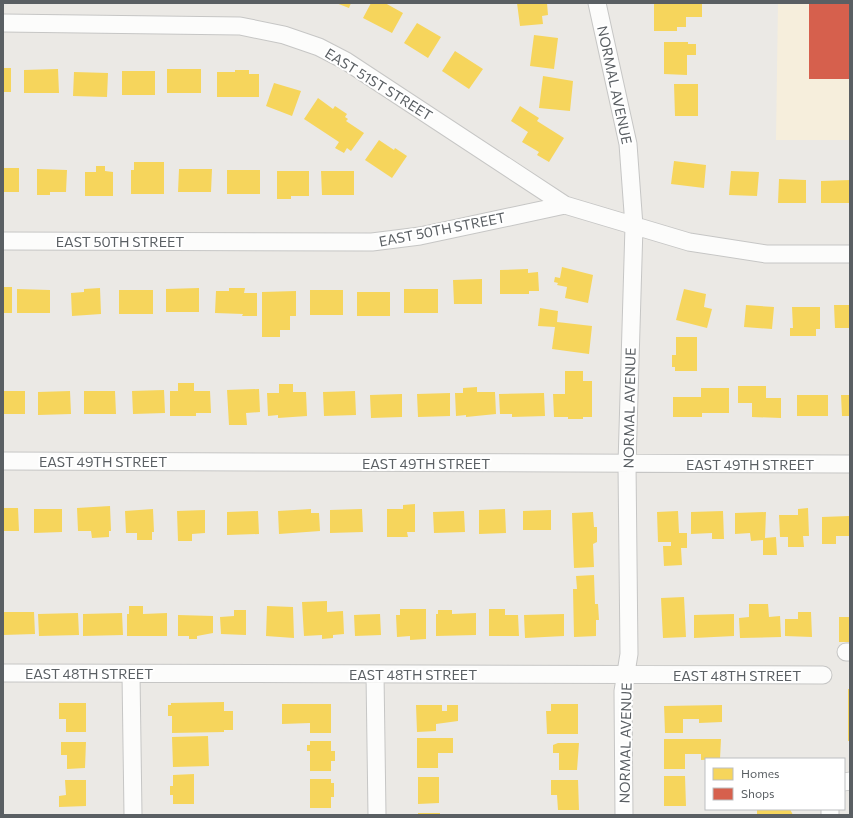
<svg xmlns="http://www.w3.org/2000/svg" width="853" height="818" font-family="Commissioner,sans-serif">
  <style>
    .commercial { fill: #f6eedc }
    .homes { fill: #f6d55c }
    .shops { fill: #d6604d }
    .lines { fill: none; stroke-linecap: round; stroke-linejoin: round }
    .street-casing { stroke: #c6c6c5; stroke-width: 19 }
    .street { stroke: #fcfcfb; stroke-width: 17 }
    .labels { text-anchor: middle; dominant-baseline: central; stroke-width: 4; stroke-linejoin: round; paint-order: stroke }
    .street-label { font-size: 14px; fill: #5a5f63; stroke: #fff }
  </style>
  <rect width="100%" height="100%" fill="#ebe9e5"/>
  <path class="commercial" d="M 778,3 L 850,3 L 850,140 L 776,140 Z"/>
  <path class="homes" d="M 336,3 L 351,3 L 349,8 Z
    M 371,3 L 385,3 L 403,13 L 392,33 L 363,18 Z
    M 517,3 L 547,3 L 548,15 L 542,16 L 543,24 L 520,26 Z
    M 654,3 L 702,3 L 702,17 L 686,17 L 686,27 L 677,27 L 677,31 L 654,31 Z
    M 417,23 L 441,37 L 428,58 L 404,43 Z
    M 534,35 L 558,38 L 554,69 L 530,66 Z
    M 664,42 L 688,42 L 688,44 L 696,44 L 696,55 L 687,55 L 687,75 L 664,74 Z
    M 455,51 L 483,69 L 469,89 L 442,71 Z
    M 3,68 L 11,68 L 11,92 L 3,92 Z
    M 58,69 L 59,93 L 24,93 L 24,70 Z
    M 167,69 L 201,69 L 201,93 L 167,93 Z
    M 235,70 L 249,70 L 249,74 L 259,74 L 259,97 L 217,97 L 217,72 L 235,72 Z
    M 122,71 L 155,71 L 155,95 L 122,95 Z
    M 74,72 L 108,73 L 107,97 L 73,96 Z
    M 543,76 L 573,81 L 570,111 L 539,108 Z
    M 274,83 L 301,91 L 292,116 L 266,106 Z
    M 674,84 L 698,84 L 698,116 L 675,116 Z
    M 318,98 L 333,109 L 335,106 L 347,114 L 345,117 L 348,119 L 346,121 L 364,133 L 351,151 L 347,148 L 344,153 L 335,148 L 339,142 L 304,119 Z
    M 520,106 L 539,118 L 537,121 L 564,138 L 549,162 L 537,155 L 539,152 L 522,142 L 528,132 L 511,121 Z
    M 379,140 L 394,150 L 395,148 L 407,156 L 392,178 L 365,160 Z
    M 674,161 L 706,165 L 704,188 L 671,184 Z
    M 134,162 L 164,162 L 164,194 L 131,194 L 131,170 L 134,170 Z
    M 96,166 L 105,166 L 105,171 L 113,172 L 113,196 L 85,196 L 85,172 L 96,172 Z
    M 3,168 L 19,168 L 19,192 L 3,192 Z
    M 37,169 L 67,170 L 66,192 L 50,192 L 50,195 L 37,195 Z
    M 179,169 L 212,169 L 211,192 L 178,192 Z
    M 227,170 L 260,170 L 260,194 L 227,194 Z
    M 277,171 L 309,171 L 309,196 L 291,196 L 291,199 L 277,199 Z
    M 321,171 L 354,171 L 354,195 L 322,195 Z
    M 731,171 L 759,172 L 757,196 L 729,195 Z
    M 779,179 L 806,180 L 806,203 L 778,203 Z
    M 850,180 L 850,203 L 821,203 L 821,181 Z
    M 562,267 L 593,275 L 588,303 L 565,298 L 567,287 L 557,285 L 558,283 L 554,282 L 555,277 L 560,278 Z
    M 528,269 L 528,273 L 538,272 L 539,291 L 529,291 L 529,294 L 500,294 L 500,270 Z
    M 482,279 L 482,304 L 454,304 L 453,280 Z
    M 3,287 L 12,287 L 12,313 L 3,313 Z
    M 100,288 L 101,314 L 72,316 L 71,293 L 84,292 L 84,289 Z
    M 199,288 L 199,312 L 166,312 L 166,289 Z
    M 229,288 L 245,288 L 244,293 L 257,293 L 257,316 L 242,316 L 243,314 L 215,313 L 216,291 L 229,291 Z
    M 17,289 L 50,290 L 50,313 L 17,313 Z
    M 404,289 L 438,289 L 438,313 L 404,313 Z
    M 684,289 L 706,294 L 704,307 L 712,309 L 707,328 L 676,320 Z
    M 119,290 L 153,290 L 153,314 L 119,314 Z
    M 310,290 L 343,290 L 343,315 L 310,315 Z
    M 296,291 L 296,316 L 290,316 L 290,330 L 280,330 L 280,337 L 262,337 L 262,292 Z
    M 357,292 L 390,292 L 390,316 L 357,316 Z
    M 746,305 L 774,307 L 772,329 L 744,327 Z
    M 834,305 L 850,305 L 850,328 L 835,328 Z
    M 792,307 L 820,307 L 820,329 L 816,329 L 816,336 L 790,336 L 790,328 L 793,328 Z
    M 540,308 L 558,311 L 557,322 L 592,326 L 589,354 L 552,349 L 555,327 L 538,326 Z
    M 676,337 L 697,337 L 697,371 L 675,371 L 675,367 L 672,367 L 672,355 L 676,355 Z
    M 565,371 L 583,371 L 583,381 L 592,381 L 592,417 L 583,417 L 583,419 L 568,419 L 568,417 L 554,417 L 553,394 L 565,394 Z
    M 178,383 L 194,383 L 194,391 L 210,391 L 211,413 L 196,413 L 196,416 L 170,416 L 170,391 L 178,391 Z
    M 279,384 L 293,384 L 293,392 L 306,392 L 307,416 L 278,418 L 278,415 L 268,416 L 267,393 L 279,393 Z
    M 738,386 L 766,386 L 766,398 L 781,398 L 781,418 L 752,417 L 752,403 L 738,403 Z
    M 477,387 L 477,392 L 495,392 L 496,414 L 466,417 L 466,415 L 456,416 L 455,393 L 463,393 L 463,388 Z
    M 701,388 L 729,388 L 729,413 L 702,413 L 702,417 L 673,417 L 673,397 L 701,397 Z
    M 259,389 L 260,412 L 246,413 L 247,425 L 229,425 L 227,390 Z
    M 164,390 L 165,413 L 133,414 L 132,391 Z
    M 3,391 L 25,391 L 25,414 L 3,414 Z
    M 70,391 L 71,414 L 38,415 L 38,392 Z
    M 84,391 L 115,391 L 116,414 L 84,414 Z
    M 355,391 L 356,415 L 324,416 L 323,392 Z
    M 450,393 L 450,416 L 418,417 L 417,394 Z
    M 544,393 L 545,416 L 512,417 L 512,414 L 500,414 L 499,394 Z
    M 402,394 L 402,417 L 371,418 L 370,395 Z
    M 797,395 L 828,395 L 828,416 L 797,416 Z
    M 841,395 L 850,395 L 850,416 L 842,416 Z
    M 415,504 L 415,532 L 407,532 L 408,537 L 387,537 L 387,509 L 403,509 L 403,505 Z
    M 110,506 L 111,531 L 109,531 L 109,537 L 92,538 L 91,531 L 78,531 L 77,508 Z
    M 3,508 L 18,508 L 19,531 L 3,531 Z
    M 808,508 L 809,536 L 803,536 L 804,547 L 788,547 L 788,537 L 780,537 L 779,515 L 798,515 L 798,509 Z
    M 34,509 L 62,509 L 62,532 L 34,533 Z
    M 153,509 L 154,532 L 152,532 L 152,540 L 137,540 L 137,533 L 126,533 L 125,511 Z
    M 311,509 L 311,513 L 319,513 L 320,531 L 279,534 L 278,511 Z
    M 362,509 L 363,532 L 330,533 L 330,510 Z
    M 505,509 L 506,533 L 479,534 L 479,510 Z
    M 205,510 L 205,533 L 192,534 L 192,541 L 178,541 L 177,511 Z
    M 551,510 L 551,530 L 523,530 L 523,511 Z
    M 258,511 L 259,534 L 227,535 L 227,512 Z
    M 464,511 L 465,532 L 434,533 L 433,512 Z
    M 678,511 L 679,533 L 687,533 L 687,548 L 681,548 L 682,565 L 664,566 L 663,546 L 671,546 L 671,542 L 658,542 L 657,512 Z
    M 723,511 L 724,539 L 712,539 L 712,533 L 691,534 L 691,512 Z
    M 593,512 L 594,527 L 597,527 L 597,542 L 593,544 L 594,567 L 574,568 L 572,513 Z
    M 766,512 L 765,538 L 776,537 L 777,555 L 763,555 L 763,540 L 751,541 L 750,533 L 735,534 L 735,513 Z
    M 849,516 L 849,536 L 836,536 L 836,544 L 822,544 L 822,517 Z
    M 594,575 L 595,604 L 598,604 L 599,620 L 596,620 L 596,636 L 574,637 L 573,589 L 577,589 L 576,576 Z
    M 684,597 L 686,637 L 663,638 L 661,598 Z
    M 327,601 L 327,612 L 343,611 L 344,634 L 333,635 L 333,638 L 322,639 L 322,635 L 304,636 L 302,602 Z
    M 749,604 L 768,604 L 769,617 L 780,616 L 781,637 L 740,638 L 739,618 L 749,617 Z
    M 129,606 L 143,606 L 143,614 L 167,613 L 167,636 L 127,636 L 127,614 L 129,614 Z
    M 267,606 L 293,607 L 294,638 L 266,636 Z
    M 400,609 L 426,609 L 426,639 L 410,640 L 410,636 L 397,637 L 396,615 L 400,615 Z
    M 489,609 L 505,609 L 505,615 L 518,615 L 519,636 L 489,636 Z
    M 234,610 L 246,610 L 246,635 L 221,634 L 220,617 L 234,616 Z
    M 438,610 L 452,610 L 452,614 L 476,613 L 476,635 L 436,636 L 436,614 L 438,614 Z
    M 3,612 L 34,612 L 35,634 L 3,635 Z
    M 798,612 L 811,612 L 812,637 L 785,636 L 785,619 L 798,619 Z
    M 78,613 L 79,635 L 39,636 L 38,614 Z
    M 122,613 L 123,635 L 83,636 L 83,614 Z
    M 380,614 L 381,635 L 355,636 L 354,615 Z
    M 564,614 L 564,636 L 525,638 L 524,615 Z
    M 734,614 L 734,636 L 694,638 L 694,615 Z
    M 178,615 L 213,616 L 213,633 L 197,636 L 197,639 L 189,639 L 189,636 L 178,636 Z
    M 839,617 L 850,617 L 850,642 L 839,642 Z
    M 848,689 L 850,689 L 850,741 L 848,741 Z
    M 224,702 L 224,711 L 233,711 L 233,730 L 224,730 L 224,732 L 172,733 L 172,716 L 168,716 L 168,705 L 171,705 L 171,703 Z
    M 59,703 L 86,703 L 86,732 L 66,732 L 66,719 L 59,719 Z
    M 282,704 L 331,704 L 331,733 L 310,733 L 310,723 L 282,724 Z
    M 551,704 L 578,704 L 578,734 L 547,734 L 546,711 L 551,711 Z
    M 416,705 L 442,705 L 442,711 L 447,711 L 447,705 L 458,705 L 458,721 L 436,724 L 436,731 L 417,732 Z
    M 722,705 L 722,722 L 699,723 L 699,719 L 683,719 L 683,733 L 665,733 L 664,706 Z
    M 208,736 L 209,766 L 173,767 L 172,737 Z
    M 417,738 L 453,738 L 453,753 L 438,753 L 438,768 L 417,768 Z
    M 664,739 L 721,739 L 720,759 L 701,760 L 701,754 L 685,754 L 685,769 L 664,769 Z
    M 310,741 L 331,741 L 331,751 L 335,751 L 335,761 L 331,761 L 331,771 L 310,771 L 310,751 L 307,751 L 307,745 L 310,745 Z
    M 61,742 L 86,742 L 85,768 L 67,769 L 67,755 L 61,755 Z
    M 558,743 L 579,743 L 577,770 L 559,770 L 559,753 L 553,753 L 553,745 Z
    M 194,774 L 194,804 L 173,804 L 173,795 L 170,795 L 170,786 L 173,786 L 173,775 Z
    M 664,776 L 685,776 L 686,806 L 664,806 Z
    M 418,777 L 439,777 L 439,803 L 418,804 Z
    M 310,779 L 331,779 L 331,783 L 334,783 L 334,797 L 331,797 L 331,808 L 310,808 Z
    M 65,780 L 86,780 L 86,806 L 59,807 L 59,796 L 66,795 Z
    M 551,780 L 578,780 L 579,810 L 558,810 L 557,795 L 551,795 Z
    M 757,809 L 790,809 L 793,815 L 757,815 Z
    M 418,813 L 440,813 L 440,815 L 418,815 Z
    M 665,814 L 686,814 L 686,815 L 665,815 Z"/>
  <path class="shops" d="M 809,3 L 850,3 L 850,79 L 809,79 Z"/>
  <g class="lines">
    <g class="street-casing">
      <path id="street" d="M 597,3 L 628,144 L 634,226 L 627,464 L 629,654 L 623,691 L 624,815
        M 3,23 L 240,26 L 284,35 L 319,47 L 346,61 L 565,205
        M 3,241 L 372,242 L 420,236 L 565,205 L 689,242 L 766,254 L 850,254
        M 3,461 L 850,464
        M 846,652 L 850,652
        M 3,673 L 823,675
        M 131,674 L 133,815
        M 375,674 L 377,815
        M 844,782 L 850,781
        M 830,809 L 830,815"/>
    </g>
    <use href="#street" class="street"/>
  </g>
  <g class="labels">
    <g class="street-label">
      <text transform="translate(379 84) rotate(32)">EAST 51ST STREET</text>
      <text transform="translate(615 85) rotate(78)">NORMAL AVENUE</text>
      <text transform="translate(442 229) rotate(-11)">EAST 50TH STREET</text>
      <text x="120" y="241">EAST 50TH STREET</text>
      <text transform="translate(629 408) rotate(-89)">NORMAL AVENUE</text>
      <text x="103" y="461">EAST 49TH STREET</text>
      <text x="426" y="463">EAST 49TH STREET</text>
      <text x="750" y="464">EAST 49TH STREET</text>
      <text x="89" y="673">EAST 48TH STREET</text>
      <text x="413" y="674">EAST 48TH STREET</text>
      <text x="737" y="675">EAST 48TH STREET</text>
      <text transform="translate(625 743) rotate(-89)">NORMAL AVENUE</text>
    </g>
  </g>
  <rect width="853" height="818" fill="none" stroke="#5a5f63" stroke-width="8"/>
  <rect x="705" y="758" width="140" height="52" fill="#ffffff" stroke="#bdbfc1"/>
  <rect x="713" y="768" width="20" height="12" fill="#f6d55c" stroke="#bdbfc1"/>
  <text x="741" y="778" font-size="12" fill="#5a5f63">Homes</text>
  <rect x="713" y="788" width="20" height="12" fill="#d6604d" stroke="#bdbfc1"/>
  <text x="741" y="798" font-size="12" fill="#5a5f63">Shops</text>
</svg>
